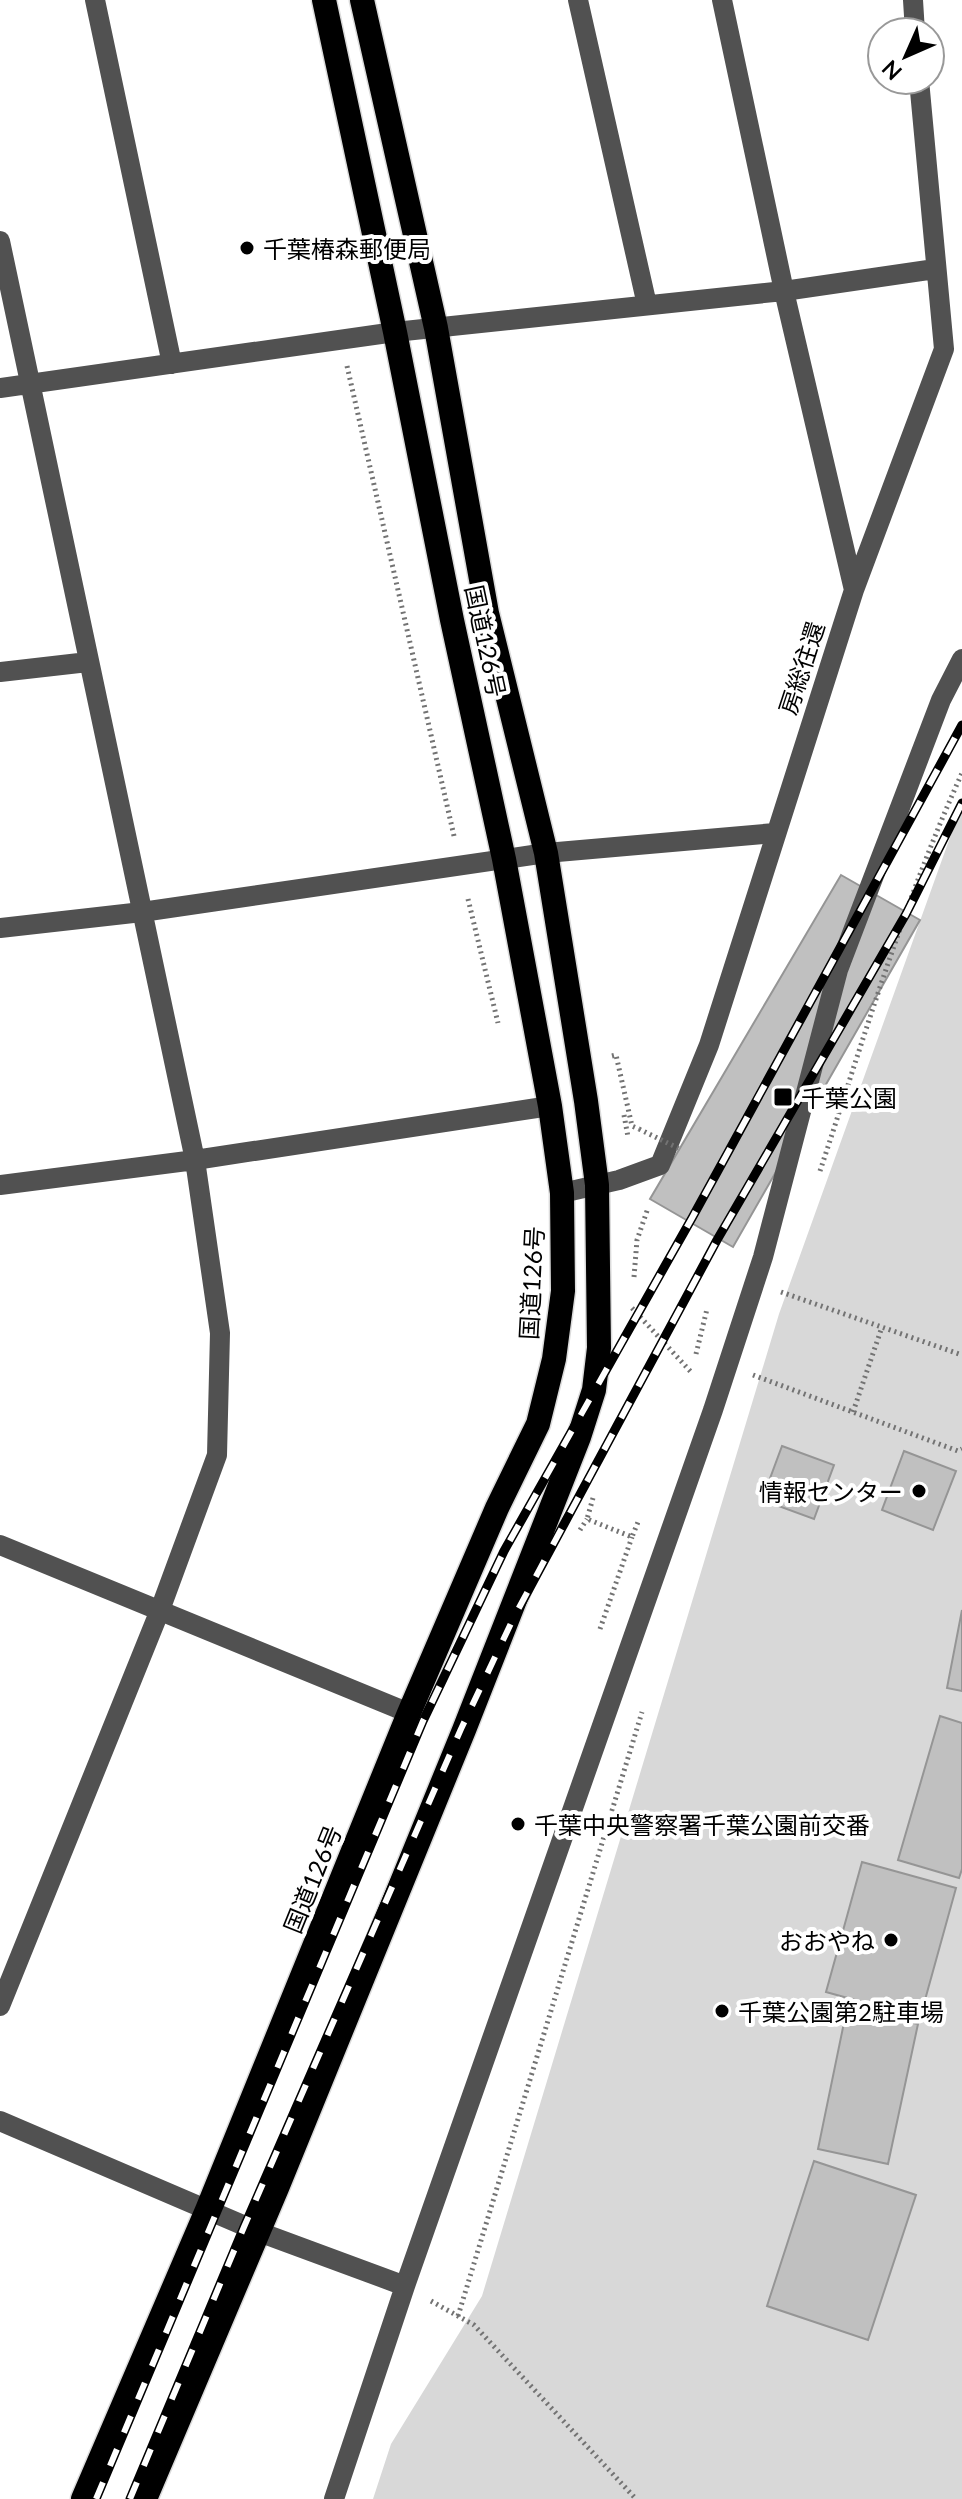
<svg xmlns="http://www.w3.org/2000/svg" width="962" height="2499" font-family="Lato,'Noto Sans JP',sans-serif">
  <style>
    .green { fill: #d8d8d8 }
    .building { fill: #c0c0c0; stroke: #959595; stroke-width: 2 }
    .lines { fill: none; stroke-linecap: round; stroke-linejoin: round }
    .highway-casing { stroke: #dbdbdb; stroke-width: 27 }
    .path { stroke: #737373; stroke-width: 5; stroke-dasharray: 2 4; stroke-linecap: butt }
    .minor { stroke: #515151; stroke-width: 20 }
    .highway { stroke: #000; stroke-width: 24 }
    .rail-casing { stroke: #000; stroke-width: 9 }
    .rail { stroke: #fff; stroke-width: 6; stroke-dasharray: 18; stroke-linecap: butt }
    .path-bridge { stroke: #737373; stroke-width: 5; stroke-dasharray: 2 4; stroke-linecap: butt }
    .poi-dot { fill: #000; stroke: #fff; stroke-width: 3 }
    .labels { text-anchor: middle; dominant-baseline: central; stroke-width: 8; stroke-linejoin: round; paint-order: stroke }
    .poi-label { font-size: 24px; fill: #000; stroke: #fff; text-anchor: start }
    .street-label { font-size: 24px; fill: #000; stroke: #fff }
  </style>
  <rect width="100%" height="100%" fill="#fff"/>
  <path class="green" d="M 962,804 L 962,2499 L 373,2499 L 391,2444 L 482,2296 L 779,1314 Z"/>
  <path class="building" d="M 841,875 L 920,920 L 733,1247 L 650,1199 Z
    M 782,1446 L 834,1465 L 814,1519 L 762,1500 Z
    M 904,1451 L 956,1471 L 933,1530 L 882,1510 Z
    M 962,1610 L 962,1691 L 947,1688 Z
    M 940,1716 L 962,1723 L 962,1869 L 959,1878 L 898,1860 Z
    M 862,1862 L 956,1888 L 920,2018 L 826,1992 Z
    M 847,2008 L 918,2024 L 888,2164 L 818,2149 Z
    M 814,2161 L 916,2195 L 868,2340 L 767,2306 Z"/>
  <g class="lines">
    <g class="highway-casing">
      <path id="highway" d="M 83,2499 L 207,2210 L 409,1713 L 497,1508 L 538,1424 L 554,1359 L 563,1291 L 562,1193 L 550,1106 L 504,859 L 452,620 L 395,332 L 324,0
        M 145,2499 L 277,2188 L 464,1730 L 579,1437 L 594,1390 L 599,1348 L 597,1185 L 586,1101 L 546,853 L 487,613 L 436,328 L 362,0"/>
    </g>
    <path class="path" d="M 347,366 L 454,836
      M 468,899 L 498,1023
      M 612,1056 L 616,1055 L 632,1126 L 639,1129
      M 624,1115 L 628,1137
      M 820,1171 C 864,1038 904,901 962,773
      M 634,1277 L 637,1240 L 648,1208
      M 781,1292 L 962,1355
      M 632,1308 L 691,1372
      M 696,1354 L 707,1309
      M 753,1375 L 958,1451 L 962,1449
      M 853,1412 L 882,1327
      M 593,1498 L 587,1519 L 632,1537 L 638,1522
      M 580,1530 L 587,1519
      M 600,1629 L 632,1537
      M 431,2301 L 474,2325 L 636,2499
      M 458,2316 L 642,1712"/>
    <path class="minor" d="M 95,0 L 172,364
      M 578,0 L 647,305
      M 722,0 L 784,291 L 854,590
      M 913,0 L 915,32
      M 0,241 L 195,1160 L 220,1333 L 217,1455 L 160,1610 L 0,2006
      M 0,388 L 395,332 L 784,291 L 935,269
      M 0,672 L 88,662
      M 0,928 L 142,912 L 546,853 L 775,833
      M 0,1185 L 195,1160 L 550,1106
      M 562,1193 L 619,1180 L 660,1165 L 709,1045 L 854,590 L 944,349 L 919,80
      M 0,1545 L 409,1713
      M 0,2121 L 259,2232 L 405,2286
      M 334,2499 L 405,2286 L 713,1410 L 763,1257 L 838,970 L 941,700 L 962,659"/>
    <use href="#highway" class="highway"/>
    <g class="rail-casing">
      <path id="rail" d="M 96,2499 L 423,1721 L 504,1551 L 692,1218 L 962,725
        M 130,2499 L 244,2227 L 461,1729 L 514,1617 L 717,1240 L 906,914 L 962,803"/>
    </g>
    <use href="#rail" class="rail"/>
    <path class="path-bridge" d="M 639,1129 L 680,1149"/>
  </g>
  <g class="poi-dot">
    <circle cx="247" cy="248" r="8"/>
    <rect x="773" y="1087" width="20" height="20" rx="4"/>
    <circle cx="919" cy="1491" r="8"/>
    <circle cx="518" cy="1824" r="8"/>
    <circle cx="891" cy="1940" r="8"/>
    <circle cx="722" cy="2011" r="8"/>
  </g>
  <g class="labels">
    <g class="poi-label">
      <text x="263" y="248">千葉椿森郵便局</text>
      <text x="801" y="1097">千葉公園</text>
      <text x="903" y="1491" text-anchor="end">情報センター</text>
      <text x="534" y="1824">千葉中央警察署千葉公園前交番</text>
      <text x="875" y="1940" text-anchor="end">おおやね</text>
      <text x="738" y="2011">千葉公園第2駐車場</text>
    </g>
    <g class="street-label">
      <text transform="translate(486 641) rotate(78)">国道126号</text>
      <text transform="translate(801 668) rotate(-72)">房総往還</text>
      <text transform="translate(531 1283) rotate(-87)">国道126号</text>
      <text transform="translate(312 1879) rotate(-68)">国道126号</text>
    </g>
  </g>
  <g transform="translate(906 56) rotate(225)"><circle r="38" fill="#ffffff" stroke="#999999" stroke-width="2"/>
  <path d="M0-6L14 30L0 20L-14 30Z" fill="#000000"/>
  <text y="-12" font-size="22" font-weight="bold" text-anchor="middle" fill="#000000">N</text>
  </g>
</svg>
